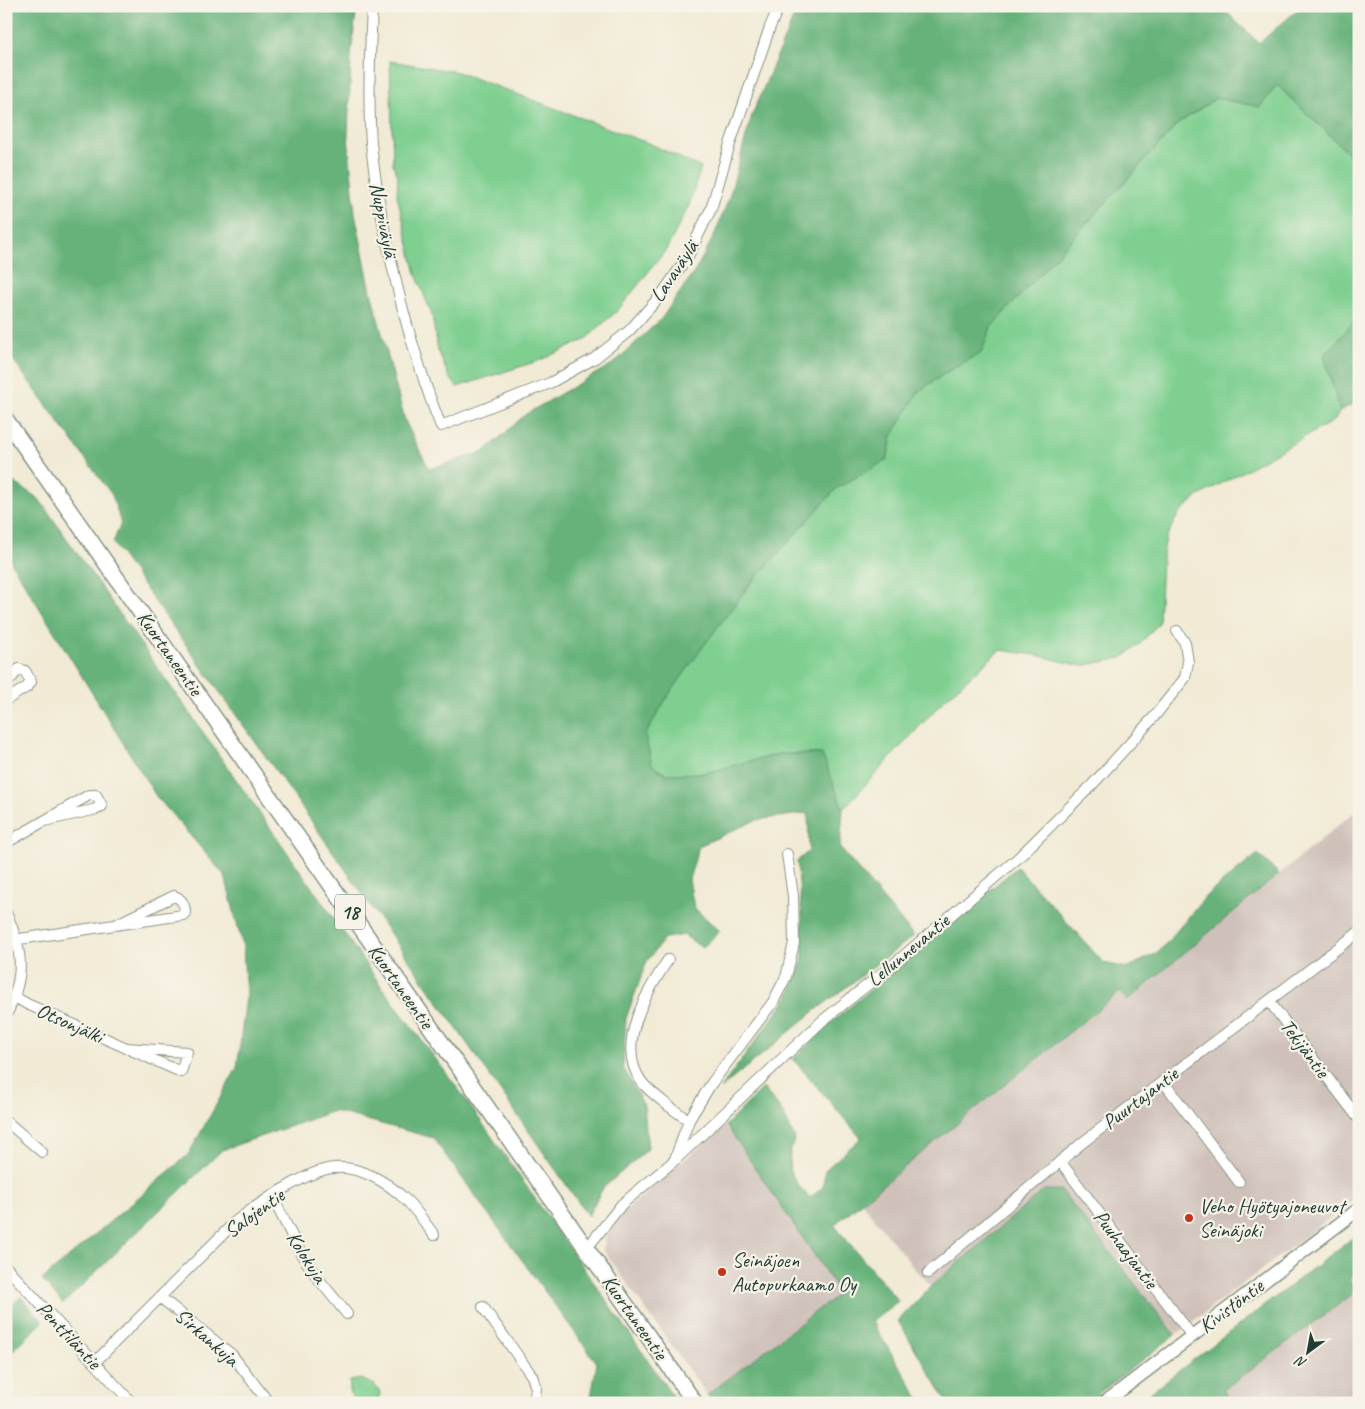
<svg xmlns="http://www.w3.org/2000/svg" width="1365" height="1409" font-family="Caveat,sans-serif">
  <style>
    .industrial { fill: #cfc1ba }
    .green { fill: #7ecf90; stroke: #4e8662 }
    .forest { fill: #66b27a; stroke: #427857 }
    .lines { fill: none; stroke-linecap: round; stroke-linejoin: round }
    .minor-casing { stroke: #889484; stroke-width: 12 }
    .major-casing { stroke: #889484; stroke-width: 15 }
    .highway-casing { stroke: #889484; stroke-width: 18 }
    .minor { stroke: #fff; stroke-width: 10 }
    .major { stroke: #fff; stroke-width: 12 }
    .highway { stroke: #fff; stroke-width: 15 }
    .poi-dot { fill: #c8321e; stroke: #f7f3e8; stroke-width: 2 }
    .labels { text-anchor: middle; dominant-baseline: central; stroke-width: 4.5; stroke-linejoin: round; paint-order: stroke }
    .shield { fill: #f7f3e8; stroke: #60746a; stroke-width: 1 }
    .shield-label { font-size: 20px; font-weight: bold; fill: #1f3d34 }
    .street-label { font-size: 21px; fill: #1f3d34; stroke: #f7f3e8 }
    .poi-label { font-size: 21px; fill: #1f3d34; stroke: #f7f3e8; text-anchor: start }
  </style>
  <rect width="100%" height="100%" fill="#f7f3e8"/>
  <filter id="ink" filterUnits="userSpaceOnUse"><feTurbulence type="fractalNoise" baseFrequency=".02" numOctaves="2"/><feDisplacementMap in="SourceGraphic" scale="10" xChannelSelector="R" yChannelSelector="G"/><feConvolveMatrix kernelMatrix="1 2 1 2 8 2 1 2 1" color-interpolation-filters="sRGB"/></filter>
  <filter id="wash" filterUnits="userSpaceOnUse"><feTurbulence type="fractalNoise" baseFrequency=".0096" numOctaves="4" result="noise"/><feDisplacementMap in="SourceGraphic" scale="20" xChannelSelector="R" yChannelSelector="G"/><feGaussianBlur stdDeviation="1.12" result="paint"/><feColorMatrix in="noise" values="0 0 0 0 0 0 0 0 0 0 0 0 0 0 0 0 0 1.4 0 .05"/><feComposite in="paint" operator="in"/></filter>
  <g filter="url(#wash)">
    <rect width="100%" height="100%" fill="#f1ead5"/>
    <path class="industrial" d="M 1359,808 L 1359,1196 L 1175,1335 L 1061,1190 L 1044,1190 L 931,1286 L 915,1269 L 861,1202 L 1121,992 L 1128,1000 Z
      M 726,1125 L 841,1293 L 707,1395 L 603,1250 L 606,1235 L 624,1212 L 661,1179 Z
      M 1359,1271 L 1359,1403 L 1206,1403 L 1357,1291 L 1349,1279 Z"/>
    <path class="green" d="M 390,61 L 458,72 L 653,145 L 701,168 L 688,208 L 666,250 L 618,310 L 585,340 L 538,361 L 457,387 L 449,377 L 438,351 L 432,315 L 416,274 L 397,195 L 398,177 L 393,164 Z
      M 1277,85 L 1346,151 L 1359,171 L 1359,316 L 1324,356 L 1340,411 L 1335,420 L 1197,497 L 1178,515 L 1166,538 L 1162,559 L 1159,623 L 1140,644 L 1122,658 L 1081,666 L 1036,655 L 1000,650 L 945,699 L 843,809 L 822,754 L 779,754 L 705,773 L 666,774 L 652,766 L 645,735 L 666,699 L 702,648 L 751,583 L 837,488 L 887,460 L 892,436 L 919,391 L 956,366 L 981,353 L 991,327 L 1179,123 L 1216,98 L 1260,107 Z
      M 361,1379 L 375,1385 L 380,1393 L 377,1403 L 357,1403 C 350,1397 349,1390 350,1381 Z"/>
    <path class="forest" d="M 6,6 L 357,6 L 351,55 L 348,136 L 355,213 L 371,292 L 405,421 L 429,469 L 484,452 L 526,414 L 614,363 L 661,319 L 695,271 L 714,236 L 729,198 L 752,115 L 794,16 L 813,6 L 1220,6 L 1259,43 L 1302,6 L 1359,6 L 1359,171 L 1346,151 L 1277,85 L 1260,107 L 1216,98 L 1179,123 L 991,327 L 981,353 L 956,366 L 919,391 L 892,436 L 887,460 L 837,488 L 751,583 L 702,648 L 666,699 L 645,735 L 652,765 L 666,774 L 705,773 L 779,754 L 822,754 L 843,809 L 840,848 L 914,936 L 816,1010 L 720,1089 L 788,997 L 803,960 L 802,916 L 797,861 L 809,851 L 808,813 L 756,820 L 699,846 L 689,879 L 694,908 L 720,931 L 702,948 L 684,935 L 665,938 L 647,961 L 626,1018 L 623,1067 L 644,1106 L 648,1149 L 603,1188 L 588,1216 L 291,792 L 113,543 L 121,523 L 112,495 L 6,350 Z
      M 1359,316 L 1359,401 L 1340,411 L 1324,356 Z
      M 6,477 L 39,499 L 384,990 L 459,1090 L 678,1403 L 590,1403 L 597,1363 L 433,1138 L 334,1111 L 222,1150 L 63,1304 L 42,1280 L 188,1155 L 237,1068 L 246,997 L 243,947 L 225,876 L 156,796 L 6,554 Z
      M 1258,854 L 1279,874 L 1127,1001 L 1120,992 L 985,1101 L 834,1225 L 898,1301 L 872,1322 L 922,1403 L 714,1403 L 707,1395 L 840,1293 L 726,1125 L 763,1088 L 781,1110 L 795,1138 C 784,1167 789,1176 810,1198 L 823,1187 L 825,1170 L 861,1138 L 793,1059 L 826,1027 L 1017,867 L 1104,963 L 1127,968 L 1159,952 L 1207,895 Z
      M 1044,1190 L 1061,1190 L 1175,1335 L 1086,1403 L 948,1403 L 898,1321 L 931,1286 Z
      M 1359,1233 L 1359,1271 L 1349,1279 L 1357,1291 L 1223,1390 L 1232,1403 L 1137,1403 Z
      M 21,1297 L 43,1322 L 6,1357 L 6,1314 L 10,1307 Z"/>
  </g>
  <g filter="url(#ink)">
    <g class="lines">
      <g class="minor-casing">
        <path id="minor" d="M 372,6 C 370,52 368,97 371,143 C 377,205 391,265 407,325 C 417,359 427,393 441,426 L 550,383 L 595,358 L 629,331 L 662,294 L 687,258 L 711,209 L 730,144 L 770,27 L 779,6
          M 6,684 L 19,669 L 25,671 L 31,682 L 27,687 L 6,700
          M 6,843 L 89,795 L 96,795 L 102,806 L 97,809 L 44,821
          M 6,913 C 24,952 25,977 6,1015
          M 6,941 L 183,915 L 185,913 C 185,905 181,898 174,896 L 117,924
          M 668,960 C 647,991 615,1044 641,1081 C 648,1091 677,1113 689,1120
          M 15,997 L 27,1004 L 181,1072 L 187,1052 L 126,1048
          M 1269,1001 L 1359,1119
          M 1163,1081 L 1239,1182
          M 6,1121 L 42,1152
          M 675,1159 L 689,1120 L 711,1084 L 773,1002 L 786,977 L 794,943 L 793,896 L 787,854
          M 1060,1161 L 1192,1336
          M 272,1196 L 300,1252 L 316,1276 L 347,1314
          M 587,1248 L 622,1204 L 675,1160 L 822,1021 L 894,964 L 1018,858 L 1092,785 L 1153,718 L 1185,678 L 1188,662 L 1185,643 L 1177,631
          M 6,1267 L 132,1403
          M 928,1273 L 1082,1143 L 1359,932
          M 160,1297 L 232,1355 L 269,1403
          M 483,1307 L 532,1376 L 536,1388 L 534,1403
          M 95,1362 L 236,1221 C 257,1205 308,1170 333,1168 C 359,1165 387,1182 405,1199 C 416,1209 425,1223 434,1235"/>
      </g>
      <g class="major-casing">
        <path id="major" d="M 1104,1403 L 1359,1209"/>
      </g>
      <g class="highway-casing">
        <path id="highway" d="M 6,420 L 427,1022 L 695,1403"/>
      </g>
      <use href="#minor" class="minor"/>
      <use href="#major" class="major"/>
      <use href="#highway" class="highway"/>
    </g>
  </g>
  <g class="poi-dot">
    <circle cx="1189" cy="1218" r="5"/>
    <circle cx="722" cy="1272" r="5"/>
  </g>
  <g class="labels">
    <rect class="shield" x="335" y="894.5" width="30" height="35" rx="4"/>
    <g class="shield-label">
      <text x="350" y="912">18</text>
    </g>
    <g class="street-label">
      <text transform="translate(384 220) rotate(79)">Nuppiväylä</text>
      <text transform="translate(674 271) rotate(-56)">Lavaväylä</text>
      <text transform="translate(170 653) rotate(55)">Kuortaneentie</text>
      <text transform="translate(908 950) rotate(-40)">Lellunnevantie</text>
      <text transform="translate(401 986) rotate(55)">Kuortaneentie</text>
      <text transform="translate(70 1023) rotate(24)">Otsonjälki</text>
      <text transform="translate(1305 1048) rotate(53)">Tekijäntie</text>
      <text transform="translate(1140 1098) rotate(-37)">Puurtajantie</text>
      <text transform="translate(254 1213) rotate(-36)">Salojentie</text>
      <text transform="translate(1126 1249) rotate(53)">Puuhaajantie</text>
      <text transform="translate(307 1257) rotate(58)">Kolokuja</text>
      <text transform="translate(1231 1306) rotate(-37)">Kivistöntie</text>
      <text transform="translate(635 1317) rotate(55)">Kuortaneentie</text>
      <text transform="translate(69 1335) rotate(47)">Penttiläntie</text>
      <text transform="translate(207 1337) rotate(41)">Sirkankuja</text>
    </g>
    <g class="poi-label">
      <text x="1199" y="1206">Veho Hyötyajoneuvot<tspan x="1199" dy="24">Seinäjoki</tspan></text>
      <text x="732" y="1260">Seinäjoen<tspan x="732" dy="24">Autopurkaamo Oy</tspan></text>
    </g>
  </g>
  <rect width="1365" height="1409" fill="none" stroke="#f7f3e8" stroke-width="25"/>
  <g transform="translate(1308 1352) rotate(212)" stroke="#f7f3e8" stroke-width="4" paint-order="stroke">
  <path d="M0-4L9 19L0 12L-9 19Z" fill="#1f3d34"/>
  <text y="-8" font-size="14" font-weight="bold" text-anchor="middle" fill="#1f3d34">N</text>
  </g>
</svg>
